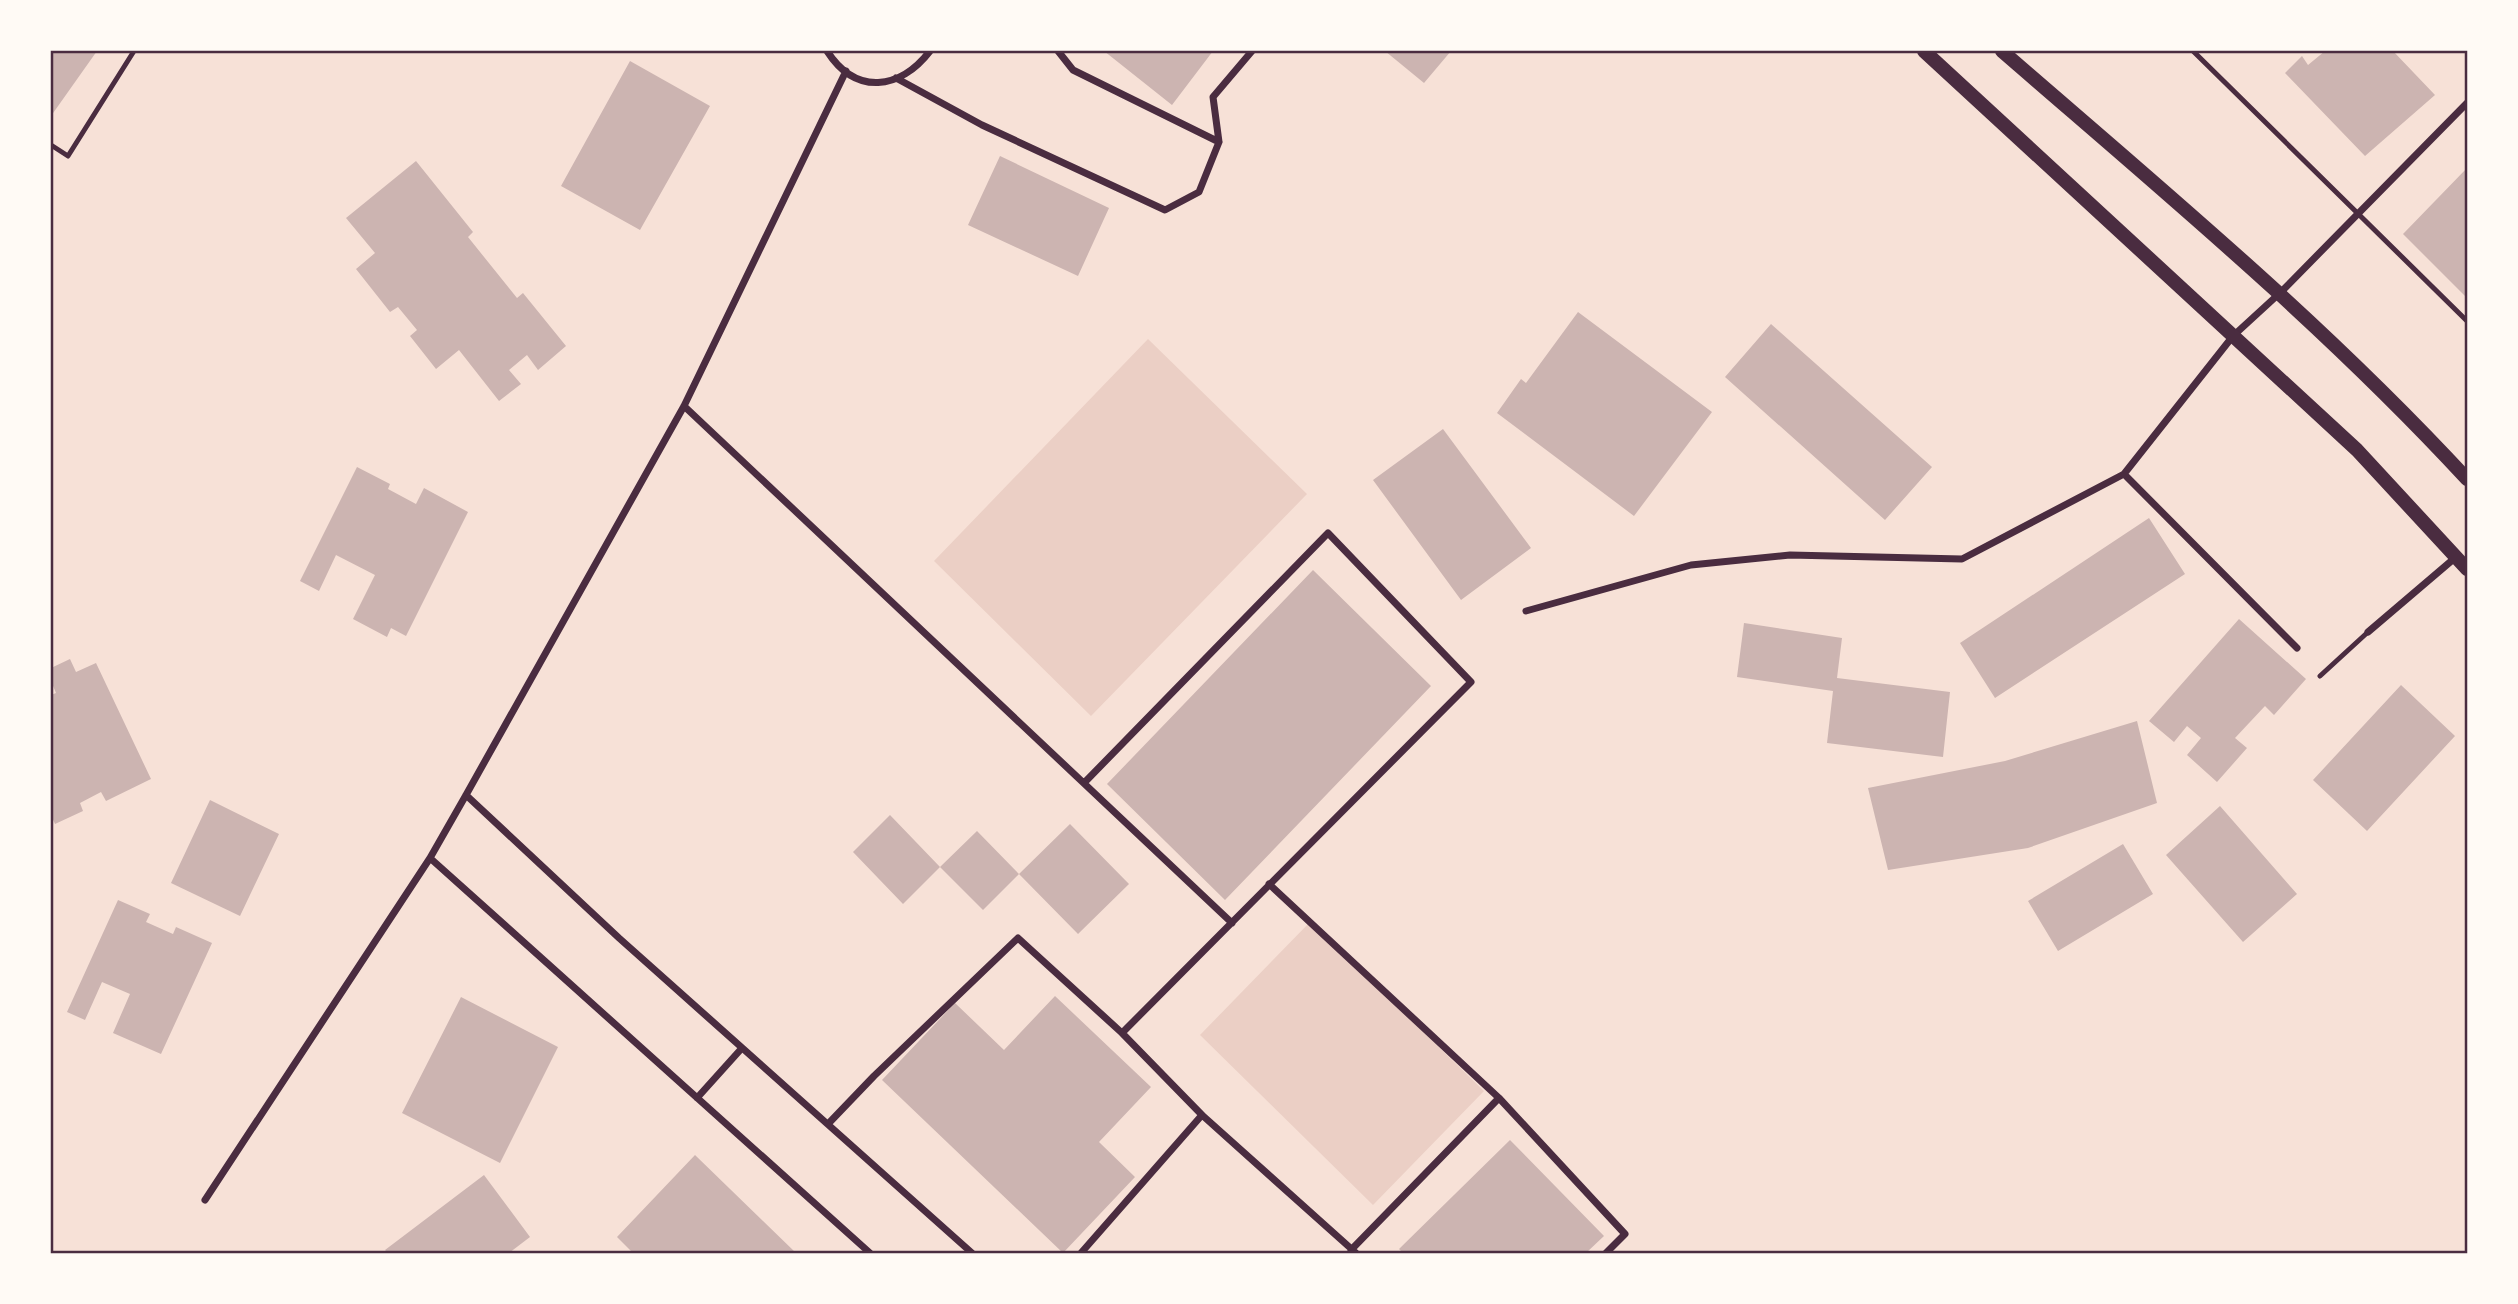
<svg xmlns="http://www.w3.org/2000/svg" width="2518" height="1304" font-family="'Open Sans',sans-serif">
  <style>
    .green { fill: #ebcfc5 }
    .building { fill: #ccb4b1 }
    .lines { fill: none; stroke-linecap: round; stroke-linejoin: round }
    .service { stroke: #4a2c40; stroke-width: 5 }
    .minor { stroke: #4a2c40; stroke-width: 7 }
    .secondary { stroke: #4a2c40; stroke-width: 14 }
    .neatline { fill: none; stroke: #4a2c40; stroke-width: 2.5 }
  </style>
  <rect width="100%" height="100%" fill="#f7e1d7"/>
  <path class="green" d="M 1148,339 L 1307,494 L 1091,716 L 934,561 Z
    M 1310,922 L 1484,1091 L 1373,1205 L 1200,1035 Z"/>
  <path class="building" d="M 51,51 L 97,51 L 51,116 Z
    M 1104,51 L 1213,51 L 1172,105 Z
    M 1385,51 L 1451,51 L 1424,83 Z
    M 2325,51 L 2393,51 L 2435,95 L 2365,156 L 2285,73 L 2302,56 L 2308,65 Z
    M 630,61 L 710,106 L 640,230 L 561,186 Z
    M 1000,156 L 1109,208 L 1078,276 L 968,225 Z
    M 416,161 L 473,232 L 468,237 L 517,298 L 523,293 L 566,346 L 538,370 L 527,355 L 509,370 L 521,384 L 499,401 L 459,350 L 436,369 L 410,336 L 417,330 L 398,307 L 390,312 L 356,269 L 375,253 L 346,218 Z
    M 2467,168 L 2467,298 L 2403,234 Z
    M 1578,312 L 1712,412 L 1634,516 L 1497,413 L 1521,379 L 1526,383 Z
    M 1771,324 L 1932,467 L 1885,520 L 1725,377 Z
    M 1443,429 L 1531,548 L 1461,600 L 1373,480 Z
    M 357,467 L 390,484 L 388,489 L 416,504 L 424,488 L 468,512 L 406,636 L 391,628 L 387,637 L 353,619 L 375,575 L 336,555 L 319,591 L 300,581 Z
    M 2149,518 L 2185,574 L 1995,698 L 1960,643 Z
    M 1313,570 L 1431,686 L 1225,900 L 1107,784 Z
    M 2239,619 L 2306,679 L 2274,715 L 2265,706 L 2235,738 L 2247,748 L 2217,782 L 2187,755 L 2201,738 L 2187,726 L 2174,742 L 2149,721 Z
    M 1744,623 L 1842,638 L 1837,678 L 1950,692 L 1943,757 L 1827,743 L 1833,691 L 1737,677 Z
    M 70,659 L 76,672 L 96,663 L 151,779 L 106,801 L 101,792 L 80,803 L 83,811 L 55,824 L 51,815 L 51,695 L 56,693 L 51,681 L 51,668 Z
    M 2401,685 L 2455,736 L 2367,831 L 2313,780 Z
    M 2137,721 L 2157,803 L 2028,848 L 1888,870 L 1868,788 L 2005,761 Z
    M 210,800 L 279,834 L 240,916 L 171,883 Z
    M 2220,806 L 2297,894 L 2243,942 L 2166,855 Z
    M 890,815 L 940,867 L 903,904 L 853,852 Z
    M 1070,824 L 1129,884 L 1078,934 L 1019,874 Z
    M 977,831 L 1019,874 L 983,910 L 940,867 Z
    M 2123,844 L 2153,894 L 2058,951 L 2028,901 Z
    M 118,900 L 150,914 L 146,922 L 173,934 L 176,927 L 212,943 L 161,1054 L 113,1033 L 130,994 L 102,982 L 85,1020 L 67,1012 Z
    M 1055,996 L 1151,1087 L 1099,1142 L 1135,1177 L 1063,1253 L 882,1080 L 955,1003 L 1004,1050 Z
    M 461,997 L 558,1047 L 500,1163 L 402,1113 Z
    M 1510,1140 L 1604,1236 L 1586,1253 L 1403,1253 L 1399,1249 Z
    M 695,1155 L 796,1253 L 633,1253 L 617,1237 Z
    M 484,1175 L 530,1237 L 509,1253 L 388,1253 L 385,1250 Z"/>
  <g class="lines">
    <path class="service" d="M 2193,51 L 2467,321
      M 51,145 L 68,156 L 134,51
      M 2320,676 L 2368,632"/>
    <path class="minor" d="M 827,51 C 856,96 900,90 930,51
      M 1058,51 L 1073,70 L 1219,142
      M 896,78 L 982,125 L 1165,210 L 1199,192 L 1219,142 L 1213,97 L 1252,51
      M 684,406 L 1232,923
      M 2124,474 L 2297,648
      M 1526,611 L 1691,565 L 1790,555 L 1962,559 L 2124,474 L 2233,336 L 2281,292 L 2467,103
      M 2368,632 L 2456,557
      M 1084,783 L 1328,533 L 1471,682 L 1122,1033 L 1202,1115 L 1356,1253
      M 466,795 L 619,938 L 972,1253
      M 430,858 L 870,1253
      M 1269,884 L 1499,1098
      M 697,1098 L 742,1048
      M 828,1124 L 874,1076 L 1018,938 L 1122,1033
      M 205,1200 L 430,858 L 466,795 L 684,406 L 846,71
      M 1351,1250 L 1499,1098 L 1625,1234 L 1606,1253
      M 1081,1253 L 1202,1115"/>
    <path class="secondary" d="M 1924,51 L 2357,450 L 2467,569
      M 2002,51 C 2161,189 2324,324 2467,479"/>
  </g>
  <rect width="2518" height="1304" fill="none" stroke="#fffaf5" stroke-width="105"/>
  <rect x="52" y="52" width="2414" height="1200" class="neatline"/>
</svg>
